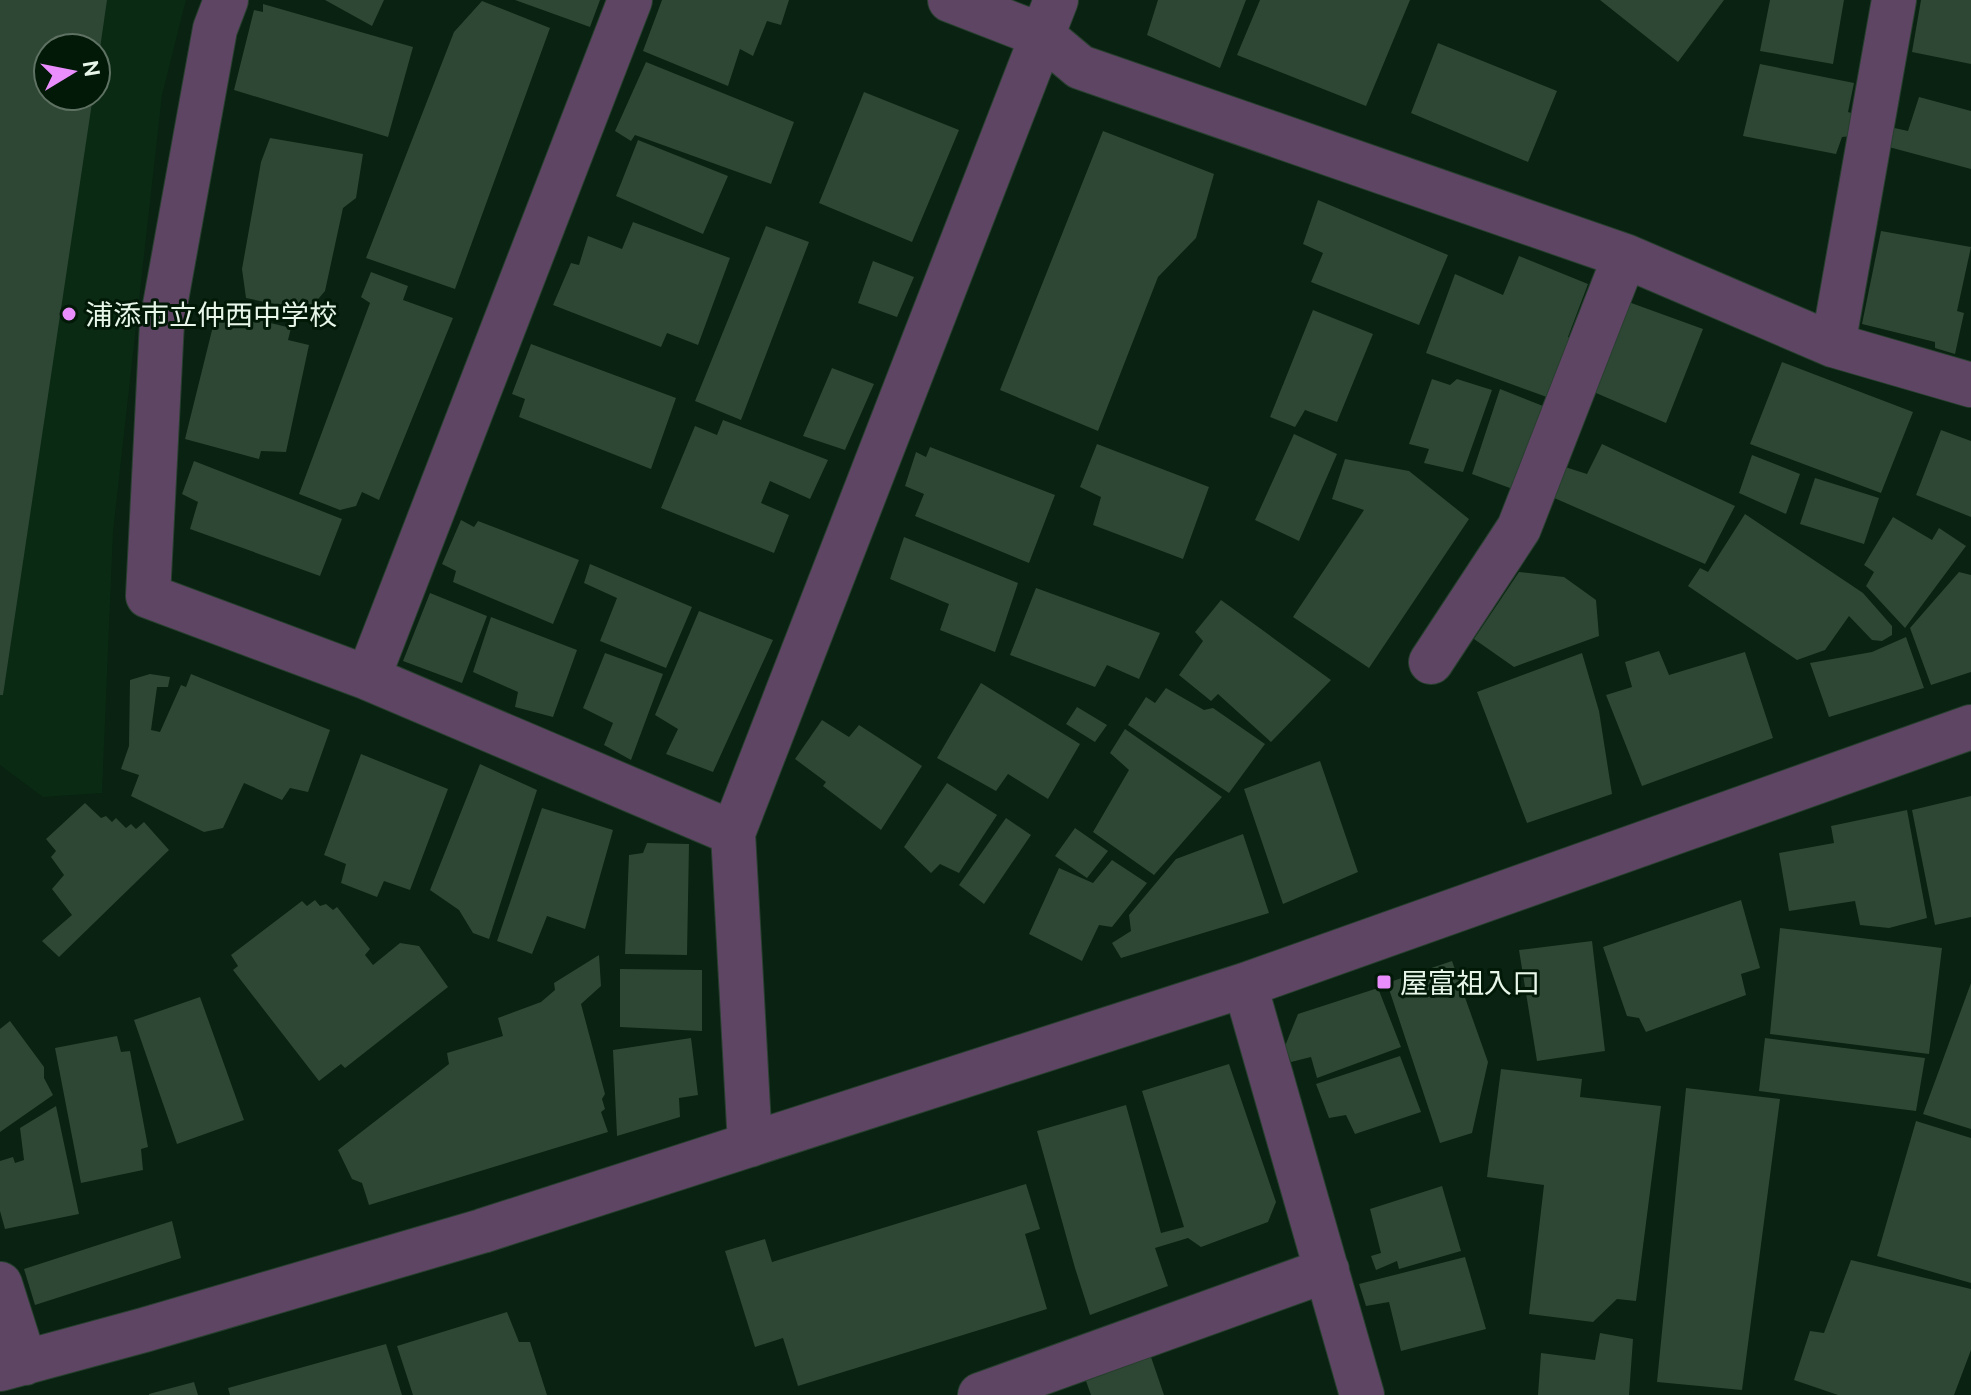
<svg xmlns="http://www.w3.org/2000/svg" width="1971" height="1395" font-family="Ubuntu,'Noto Sans JP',sans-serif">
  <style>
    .built { fill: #0a2a14; fill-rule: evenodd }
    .building { fill: #2e4734 }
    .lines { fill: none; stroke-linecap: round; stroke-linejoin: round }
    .minor-casing { stroke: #28402f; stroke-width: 46 }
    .minor { stroke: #5e4563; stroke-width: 44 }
    .poi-dot { fill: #ea8dfd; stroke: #021908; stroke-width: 3 }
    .labels { text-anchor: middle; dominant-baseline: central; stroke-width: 6; stroke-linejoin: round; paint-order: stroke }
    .poi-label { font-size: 28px; fill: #e7f6e9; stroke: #021908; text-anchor: start }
  </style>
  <rect width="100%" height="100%" fill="#092211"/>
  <path class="built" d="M 0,0 L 186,0 L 162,95 L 113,532 L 102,793 L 43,797 L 0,765 ZM 48,48 L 96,48 L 96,96 L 48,96 Z"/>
  <path class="building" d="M 0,0 L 107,0 L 98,62 L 96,62 L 96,48 L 48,48 L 48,96 L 93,96 L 3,695 L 0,695 Z
    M 325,0 L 384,0 L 372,26 Z
    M 515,0 L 600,0 L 590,27 Z
    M 662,0 L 789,0 L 781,25 L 767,21 L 753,56 L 740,49 L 728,86 L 643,51 Z
    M 1158,0 L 1246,0 L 1220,68 L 1147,35 Z
    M 1260,0 L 1410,0 L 1366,106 L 1237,55 Z
    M 1600,0 L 1724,0 L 1678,62 Z
    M 1770,0 L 1844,0 L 1833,64 L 1760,51 Z
    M 1921,0 L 1971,0 L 1971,64 L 1912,52 Z
    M 482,1 L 550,28 L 455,289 L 366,258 L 454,32 Z
    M 263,4 L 413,47 L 388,137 L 234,90 L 254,10 L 263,12 Z
    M 1438,43 L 1557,91 L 1528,162 L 1411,113 Z
    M 646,62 L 794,122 L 771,184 L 635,135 L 631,141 L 615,131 Z
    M 1760,64 L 1854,83 L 1848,112 L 1858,115 L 1853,136 L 1842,137 L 1836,154 L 1743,136 Z
    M 864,92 L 959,130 L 912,242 L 819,203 Z
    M 1919,97 L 1971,111 L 1971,169 L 1885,146 L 1890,127 L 1908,131 Z
    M 1103,131 L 1214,174 L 1196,238 L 1158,277 L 1098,431 L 1000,390 Z
    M 270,138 L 363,154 L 356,198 L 343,208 L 325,291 L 308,311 L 246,298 L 242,269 L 261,162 Z
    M 638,140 L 728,176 L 703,234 L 616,196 Z
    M 1318,200 L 1448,255 L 1419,325 L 1311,282 L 1323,253 L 1303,244 Z
    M 633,222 L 730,258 L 698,345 L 667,333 L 661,347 L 553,305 L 571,263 L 579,265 L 588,236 L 622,249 Z
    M 766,226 L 809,242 L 741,420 L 695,401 Z
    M 1881,231 L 1971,247 L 1957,311 L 1964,313 L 1955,354 L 1935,348 L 1935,342 L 1862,324 Z
    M 1519,256 L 1588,284 L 1568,337 L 1574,340 L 1555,400 L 1426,353 L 1455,274 L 1503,295 Z
    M 873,261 L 914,277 L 897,317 L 858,303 Z
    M 371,272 L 408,286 L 403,300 L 453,318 L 379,500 L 362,492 L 356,506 L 340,510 L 299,494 L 370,303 L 361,297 Z
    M 1623,300 L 1703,329 L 1666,423 L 1589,390 Z
    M 217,310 L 291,328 L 288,340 L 309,345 L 286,452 L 261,451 L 259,459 L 185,439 Z
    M 1313,310 L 1373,334 L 1337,422 L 1305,410 L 1295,427 L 1270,417 Z
    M 531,344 L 676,398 L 651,469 L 519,417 L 525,399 L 512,394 Z
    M 1782,362 L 1913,412 L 1881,493 L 1750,444 Z
    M 832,368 L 874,384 L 845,450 L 803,436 Z
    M 1432,379 L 1450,385 L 1457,379 L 1492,390 L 1463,472 L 1424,463 L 1429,449 L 1409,444 Z
    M 1500,389 L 1548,408 L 1518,491 L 1472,474 Z
    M 723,420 L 828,460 L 810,499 L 770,481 L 761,503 L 789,515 L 774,553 L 661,508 L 695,426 L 717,435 Z
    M 1941,430 L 1971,441 L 1971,517 L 1916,495 Z
    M 1294,434 L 1337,454 L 1299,541 L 1255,520 Z
    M 1097,444 L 1209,487 L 1183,559 L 1093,525 L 1101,497 L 1080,487 Z
    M 1602,444 L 1735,506 L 1705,564 L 1552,497 L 1562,466 L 1587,474 Z
    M 930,447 L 1055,495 L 1029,563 L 915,516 L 924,494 L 905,486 L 916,452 L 926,457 Z
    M 1752,455 L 1800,474 L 1786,514 L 1739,493 Z
    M 1345,459 L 1409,471 L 1469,519 L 1369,668 L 1293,617 L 1364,510 L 1332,499 Z
    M 194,461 L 342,519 L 320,576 L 190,529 L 198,502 L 182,494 Z
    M 1815,478 L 1879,498 L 1864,544 L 1800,524 Z
    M 1745,514 L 1863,593 L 1892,626 L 1892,635 L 1882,641 L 1872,640 L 1849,616 L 1825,650 L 1797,660 L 1688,586 L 1700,568 L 1708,572 Z
    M 1893,517 L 1932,540 L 1939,528 L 1966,546 L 1905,628 L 1866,586 L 1874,572 L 1864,565 Z
    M 461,520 L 474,527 L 478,521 L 579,560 L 553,624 L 453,582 L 456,571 L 442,564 Z
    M 904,537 L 1018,583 L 995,652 L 940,630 L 949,604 L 890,579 Z
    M 590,564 L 692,607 L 666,668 L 600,641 L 617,598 L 584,583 Z
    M 1519,572 L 1564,577 L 1596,600 L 1599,636 L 1514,667 L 1474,639 Z
    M 1959,572 L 1971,575 L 1971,672 L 1931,685 L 1910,628 Z
    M 1036,588 L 1160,633 L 1139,679 L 1107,665 L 1095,687 L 1010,655 Z
    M 430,593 L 487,616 L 462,683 L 403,661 Z
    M 1221,600 L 1331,680 L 1271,742 L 1218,694 L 1211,701 L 1179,675 L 1203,641 L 1195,632 Z
    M 699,611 L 773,640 L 713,772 L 666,754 L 678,729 L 655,715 Z
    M 491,617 L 577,650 L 553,717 L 515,707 L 518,692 L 473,672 Z
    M 1906,637 L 1924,688 L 1829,717 L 1810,663 L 1872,652 Z
    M 1659,651 L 1669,675 L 1745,652 L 1773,738 L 1642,786 L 1606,695 L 1632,687 L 1625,662 Z
    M 605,653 L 663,674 L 631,760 L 604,745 L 613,723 L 583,708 Z
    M 1582,653 L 1599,711 L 1612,794 L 1527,823 L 1477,692 Z
    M 150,674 L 170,677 L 168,687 L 157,687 L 151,730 L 160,732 L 181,685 L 186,687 L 191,674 L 330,730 L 308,792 L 290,788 L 282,800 L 244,783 L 223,828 L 204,832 L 131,796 L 139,775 L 121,769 L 129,746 L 130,680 Z
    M 981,683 L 1080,744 L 1048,799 L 1008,774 L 996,791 L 937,758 Z
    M 1166,688 L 1204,710 L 1213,708 L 1265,744 L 1229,793 L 1128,725 L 1146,697 L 1155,703 Z
    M 1077,707 L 1107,725 L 1095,742 L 1066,724 Z
    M 822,720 L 849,737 L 859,725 L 922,766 L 881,830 L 823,786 L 826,782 L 795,759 Z
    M 1125,729 L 1222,797 L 1154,875 L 1093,832 L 1129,770 L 1110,753 Z
    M 361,754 L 448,789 L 410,890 L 384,881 L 377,897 L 341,883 L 346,864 L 324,855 Z
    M 1320,761 L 1358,872 L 1283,904 L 1244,789 Z
    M 480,764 L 537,790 L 489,939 L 473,933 L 459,910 L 430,890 Z
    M 947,783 L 997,815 L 959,873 L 940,864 L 931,873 L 904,847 Z
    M 1971,796 L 1971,917 L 1935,925 L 1912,810 Z
    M 85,803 L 101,818 L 106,816 L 112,822 L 116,818 L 126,828 L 131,824 L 136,829 L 144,822 L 169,850 L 59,957 L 42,941 L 72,915 L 52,889 L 64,875 L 51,857 L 56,851 L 46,839 Z
    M 542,808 L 613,830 L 585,929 L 547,916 L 532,954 L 497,941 Z
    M 1907,810 L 1927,918 L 1889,928 L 1860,925 L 1855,901 L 1789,911 L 1779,853 L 1834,843 L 1831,826 Z
    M 1006,818 L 1031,835 L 984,904 L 959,885 Z
    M 1075,828 L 1108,851 L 1087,878 L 1055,856 Z
    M 1243,834 L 1269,913 L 1121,958 L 1112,943 L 1131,931 L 1129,915 L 1176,859 Z
    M 647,843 L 689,844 L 687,955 L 625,954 L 629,855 L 643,853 Z
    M 1112,860 L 1147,883 L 1112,927 L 1099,925 L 1082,961 L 1029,934 L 1059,868 L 1093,883 Z
    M 315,900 L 320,906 L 326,904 L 333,910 L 337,907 L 370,949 L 365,955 L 373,965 L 400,943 L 419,946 L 448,987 L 345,1068 L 341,1064 L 319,1081 L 233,970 L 238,966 L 231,955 L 302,901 L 307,906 Z
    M 1741,900 L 1760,968 L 1741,974 L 1746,995 L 1646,1032 L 1639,1018 L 1627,1016 L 1603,947 Z
    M 1780,928 L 1942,948 L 1929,1054 L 1770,1034 Z
    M 1592,941 L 1605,1051 L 1537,1061 L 1519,950 Z
    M 599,955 L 601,986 L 581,1004 L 605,1094 L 602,1099 L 605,1109 L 601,1112 L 608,1132 L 369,1205 L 362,1183 L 352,1179 L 338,1150 L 449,1064 L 447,1053 L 503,1036 L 498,1018 L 541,1002 L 555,990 L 554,983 Z
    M 1452,961 L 1488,1062 L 1472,1133 L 1440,1143 L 1387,983 Z
    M 620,969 L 702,970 L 702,1031 L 620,1027 Z
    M 1971,983 L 1971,1129 L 1923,1114 Z
    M 1378,988 L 1401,1047 L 1317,1078 L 1311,1057 L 1291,1062 L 1285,1046 L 1298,1014 Z
    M 200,997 L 244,1120 L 177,1144 L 134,1020 Z
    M 10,1021 L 44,1067 L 44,1078 L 53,1095 L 0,1132 L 0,1029 Z
    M 117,1036 L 121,1052 L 130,1051 L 148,1147 L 141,1149 L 143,1170 L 81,1183 L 55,1048 Z
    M 691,1038 L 698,1095 L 679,1098 L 680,1117 L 617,1136 L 613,1050 Z
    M 1765,1038 L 1925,1058 L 1916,1111 L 1759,1091 Z
    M 1400,1056 L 1421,1112 L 1355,1134 L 1346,1115 L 1329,1118 L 1316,1084 Z
    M 1229,1064 L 1276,1202 L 1268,1222 L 1201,1247 L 1188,1238 L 1155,1248 L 1168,1286 L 1090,1315 L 1075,1268 L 1037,1131 L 1126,1105 L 1161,1233 L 1184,1227 L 1142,1091 Z
    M 1501,1069 L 1582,1079 L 1580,1097 L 1661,1106 L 1636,1301 L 1617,1299 L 1593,1322 L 1529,1314 L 1544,1185 L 1487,1177 Z
    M 1686,1088 L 1780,1099 L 1742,1390 L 1657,1382 Z
    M 56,1106 L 79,1214 L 5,1229 L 0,1211 L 0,1161 L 13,1157 L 15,1163 L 24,1160 L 20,1128 Z
    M 1916,1121 L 1971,1138 L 1971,1283 L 1877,1256 Z
    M 1026,1184 L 1040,1229 L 1025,1234 L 1047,1309 L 798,1386 L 783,1338 L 755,1347 L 725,1251 L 765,1239 L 772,1262 Z
    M 1442,1186 L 1461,1251 L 1399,1269 L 1397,1261 L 1376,1270 L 1371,1256 L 1381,1253 L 1370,1209 Z
    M 172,1221 L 181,1258 L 35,1305 L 24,1269 Z
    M 1465,1257 L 1486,1329 L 1401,1351 L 1389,1302 L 1366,1306 L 1359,1284 Z
    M 1851,1260 L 1971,1289 L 1971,1350 L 1954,1395 L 1838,1395 L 1794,1380 L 1810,1331 L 1824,1333 Z
    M 507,1312 L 519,1342 L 530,1342 L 547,1395 L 413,1395 L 397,1346 Z
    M 1600,1333 L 1633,1339 L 1629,1395 L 1538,1395 L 1541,1353 L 1595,1360 Z
    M 386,1344 L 402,1395 L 230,1395 L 228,1388 Z
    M 1151,1357 L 1164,1395 L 1091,1395 L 1086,1381 Z
    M 194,1382 L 198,1395 L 149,1395 L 149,1394 Z"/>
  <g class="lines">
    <g class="minor-casing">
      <path id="minor" d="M 226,0 L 215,29 L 162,322 L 148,596 L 368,678 L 733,833
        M 950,0 L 1043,36 L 1080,67 L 1625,256 L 1833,345 L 1971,385
        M 1833,345 L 1894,0
        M 1431,662 L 1519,528 L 1625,256
        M 368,678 L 630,0
        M 1245,985 L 1362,1395
        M 750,1145 L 733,833 L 1056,0
        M 0,1284 L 25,1363
        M 0,1369 L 144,1330 L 482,1231 L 1245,985 L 1971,727
        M 980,1395 L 1327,1270"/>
    </g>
    <use href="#minor" class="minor"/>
  </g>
  <g class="poi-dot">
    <circle cx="69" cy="314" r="8"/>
    <rect x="1376" y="974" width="16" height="16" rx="4"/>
  </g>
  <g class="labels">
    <g class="poi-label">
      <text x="85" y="314">浦添市立仲西中学校</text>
      <text x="1400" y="982">屋富祖入口</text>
    </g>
  </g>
  <g transform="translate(72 72) rotate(80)"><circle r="38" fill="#021908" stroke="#5e7162" stroke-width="2"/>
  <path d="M0-6L14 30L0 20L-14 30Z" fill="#ea8dfd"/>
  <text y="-12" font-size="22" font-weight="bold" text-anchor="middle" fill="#e7f6e9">N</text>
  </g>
</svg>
